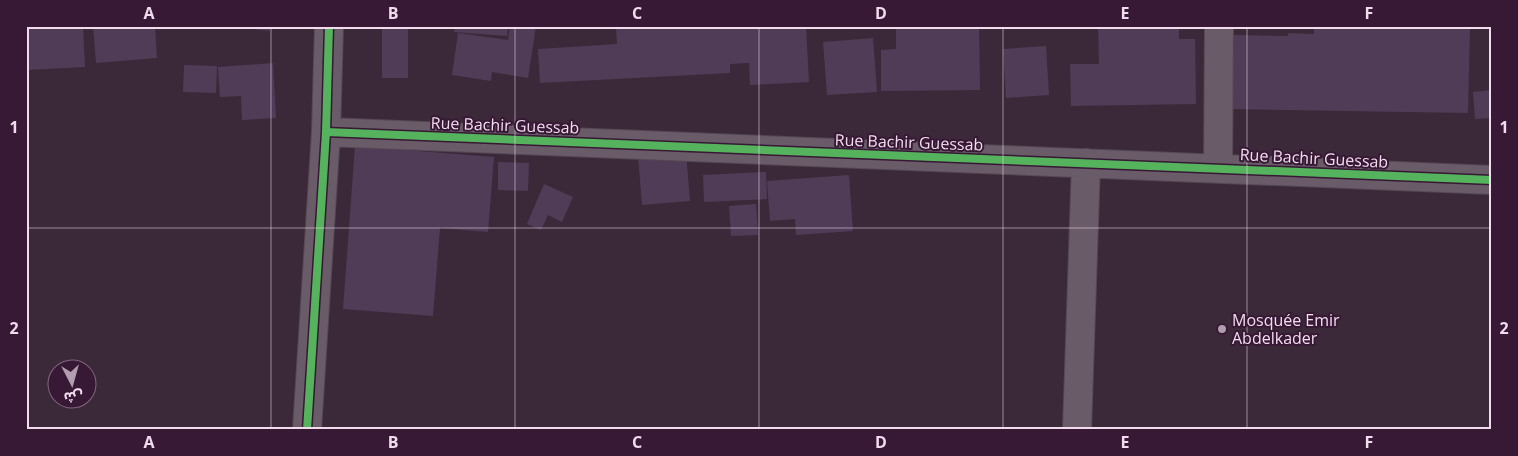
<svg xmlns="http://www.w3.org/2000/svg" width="1518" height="456" font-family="'Open Sans','Noto Sans Arabic',sans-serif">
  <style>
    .building { fill: #503c57 }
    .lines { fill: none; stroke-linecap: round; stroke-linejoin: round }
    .minor-casing { stroke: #564755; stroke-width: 30 }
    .minor { stroke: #695b68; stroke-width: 28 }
    .cycleway-casing { stroke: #371835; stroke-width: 11 }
    .cycleway { stroke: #56b35d; stroke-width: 8 }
    .grid { fill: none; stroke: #f1dcee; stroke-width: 1; stroke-opacity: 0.55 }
    .poi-dot { fill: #b19daf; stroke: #371835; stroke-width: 2 }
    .labels { text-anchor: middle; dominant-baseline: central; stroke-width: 4; stroke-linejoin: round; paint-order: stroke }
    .street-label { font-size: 16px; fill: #f1dcee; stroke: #371835 }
    .poi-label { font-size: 16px; fill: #f1dcee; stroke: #371835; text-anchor: start }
    .neatline { fill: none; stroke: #f1dcee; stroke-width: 2 }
    .grid-label { font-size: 16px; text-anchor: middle; font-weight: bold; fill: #f1dcee }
  </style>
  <rect width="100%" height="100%" fill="#3b2939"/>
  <path class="building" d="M 26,26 L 83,26 L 85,67 L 26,70 Z
    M 93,26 L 155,26 L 157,58 L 96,63 Z
    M 227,26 L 270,26 L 270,31 Z
    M 382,26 L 408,26 L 408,78 L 382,78 Z
    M 455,26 L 508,26 L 507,36 L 454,32 Z
    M 510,26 L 536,26 L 528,78 L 492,72 L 491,81 L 452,75 L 458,33 L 508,40 Z
    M 616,26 L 806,26 L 809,82 L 750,85 L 749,63 L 730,64 L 730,73 L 540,83 L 538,49 L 617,44 Z
    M 896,26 L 979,26 L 980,90 L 881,91 L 881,50 L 896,49 Z
    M 1098,26 L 1179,26 L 1179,39 L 1195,39 L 1196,104 L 1071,106 L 1070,64 L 1099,64 Z
    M 1314,26 L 1470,26 L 1468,113 L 1231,109 L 1234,35 L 1288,36 L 1288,33 L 1314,34 Z
    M 873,38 L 877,92 L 827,95 L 823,42 Z
    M 1046,46 L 1049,95 L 1006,98 L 1003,49 Z
    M 273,63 L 276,118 L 242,120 L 241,96 L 220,97 L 218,67 Z
    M 184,65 L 217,66 L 216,93 L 183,92 Z
    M 1492,90 L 1492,118 L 1475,119 L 1473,92 Z
    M 355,146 L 494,157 L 488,232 L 440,228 L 433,316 L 343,309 Z
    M 686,152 L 690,201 L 642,205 L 638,156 Z
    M 498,162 L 529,163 L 528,191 L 498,190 Z
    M 766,172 L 767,199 L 704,202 L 703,175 Z
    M 849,175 L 853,231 L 796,235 L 795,219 L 770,221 L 767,181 Z
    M 544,184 L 573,197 L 562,222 L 548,215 L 541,230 L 527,224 Z
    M 756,204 L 758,235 L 731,236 L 729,206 Z"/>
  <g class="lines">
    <g class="minor-casing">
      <path id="minor" d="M 326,132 L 1492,180
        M 1218,168 L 1219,26
        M 307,430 L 326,132 L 329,26
        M 1077,430 L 1086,163"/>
    </g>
    <use href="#minor" class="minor"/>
    <g class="cycleway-casing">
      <path id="cycleway" d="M 326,132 L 1492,180
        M 307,430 L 326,132 L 329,26"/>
    </g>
    <use href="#cycleway" class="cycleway"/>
  </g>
  <path class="grid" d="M 271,26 L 271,430M 515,26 L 515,430M 759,26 L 759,430M 1003,26 L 1003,430M 1247,26 L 1247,430M 26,228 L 1492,228"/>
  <circle class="poi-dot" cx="1222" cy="329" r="5"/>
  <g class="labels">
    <g class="street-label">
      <text transform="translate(505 125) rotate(2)">Rue Bachir Guessab</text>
      <text transform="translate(909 142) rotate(2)">Rue Bachir Guessab</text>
      <text transform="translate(1314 158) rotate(3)">Rue Bachir Guessab</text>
    </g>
    <g class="poi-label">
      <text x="1232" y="320">Mosquée Emir<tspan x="1232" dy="18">Abdelkader</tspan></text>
    </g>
  </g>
  <rect width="1518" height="456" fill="none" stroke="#371835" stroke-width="55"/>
  <g transform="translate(72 384) rotate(174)"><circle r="24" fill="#371835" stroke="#81667f"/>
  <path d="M0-4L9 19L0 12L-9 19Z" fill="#b19daf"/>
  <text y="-8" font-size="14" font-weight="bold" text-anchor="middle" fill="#f1dcee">ش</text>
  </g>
  <rect x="28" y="28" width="1462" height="400" class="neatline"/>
  <g class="grid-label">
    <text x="149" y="19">A</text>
    <text x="393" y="19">B</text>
    <text x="637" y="19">C</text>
    <text x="881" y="19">D</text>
    <text x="1125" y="19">E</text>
    <text x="1369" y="19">F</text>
    <text x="14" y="133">1</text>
    <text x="1504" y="133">1</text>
    <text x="14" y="334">2</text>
    <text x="1504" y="334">2</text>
    <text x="149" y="448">A</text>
    <text x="393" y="448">B</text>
    <text x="637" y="448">C</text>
    <text x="881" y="448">D</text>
    <text x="1125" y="448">E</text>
    <text x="1369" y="448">F</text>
  </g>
</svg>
